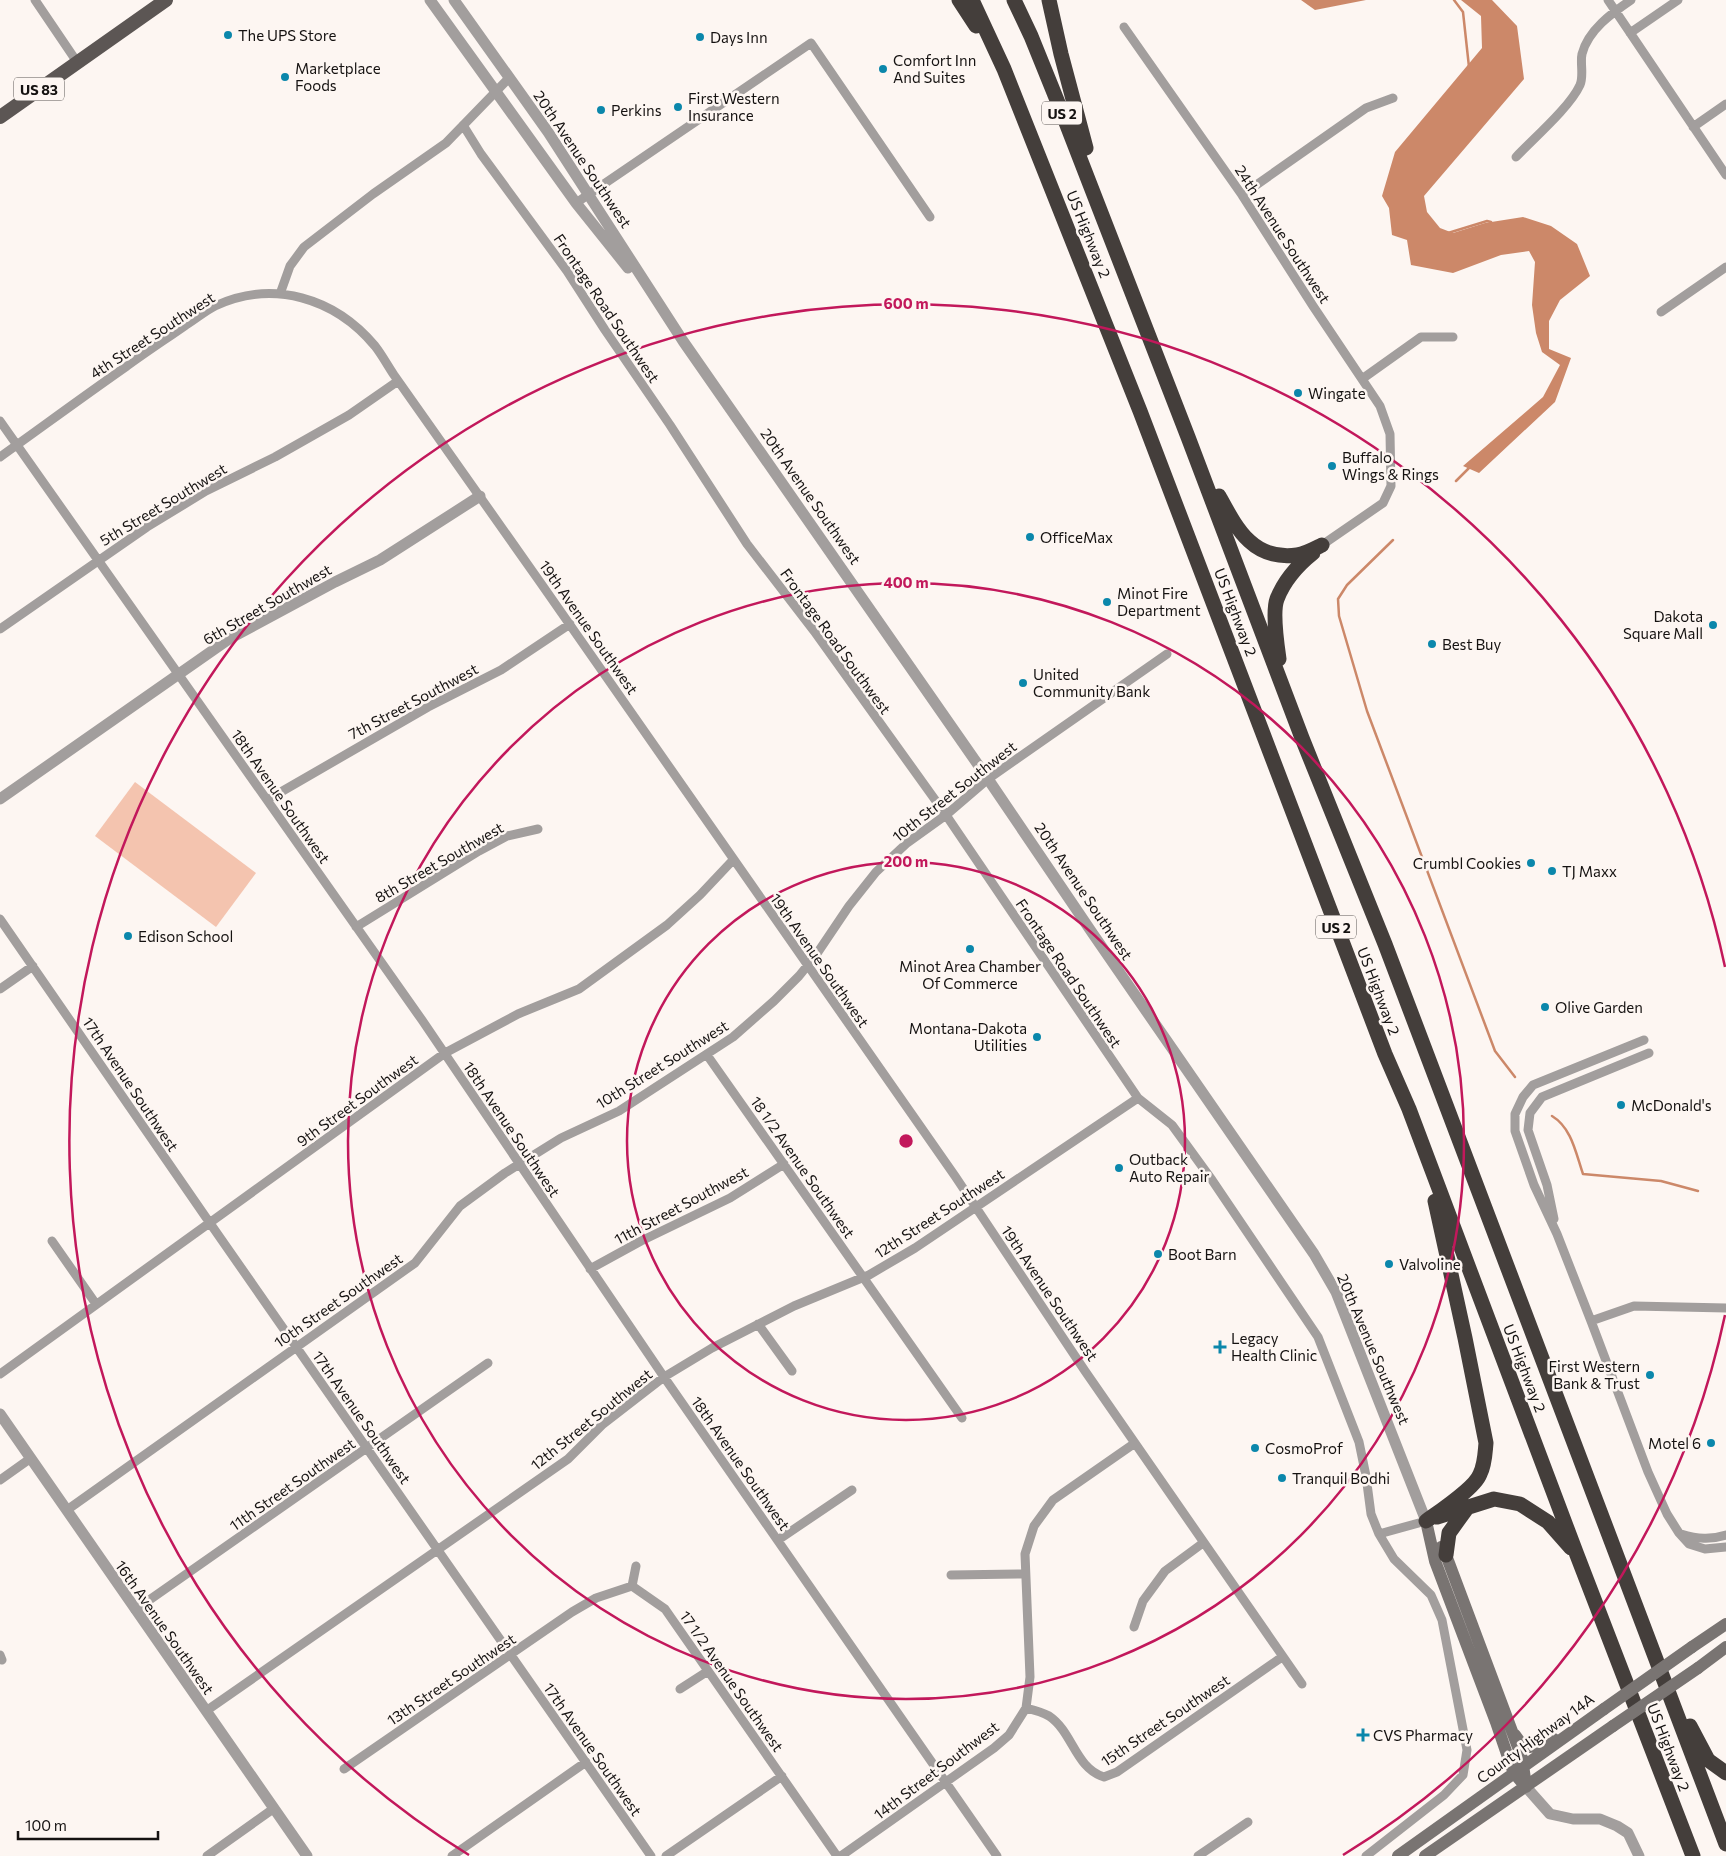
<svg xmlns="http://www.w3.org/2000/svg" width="1726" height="1856" font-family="Commissioner,sans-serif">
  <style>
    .green { fill: #f4c4af }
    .water { fill: #cc8869 }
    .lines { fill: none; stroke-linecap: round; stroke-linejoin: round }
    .stream { stroke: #cc8869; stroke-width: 2.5 }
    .minor { stroke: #a29e9d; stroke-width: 9 }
    .tertiary { stroke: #a29e9d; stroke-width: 11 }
    .secondary { stroke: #797472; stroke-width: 12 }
    .primary { stroke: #5c5654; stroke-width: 14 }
    .motorway { stroke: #443e3b; stroke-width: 15 }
    .secondary-bridge { stroke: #797472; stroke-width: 12 }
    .ring { fill: none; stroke: #c2185b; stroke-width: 2.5 }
    .poi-dot { fill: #0b87ab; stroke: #fdf6f2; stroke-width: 2 }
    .labels { text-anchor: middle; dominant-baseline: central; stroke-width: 5; stroke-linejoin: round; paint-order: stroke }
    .shield { fill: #fdf6f2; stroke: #5b5654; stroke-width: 1 }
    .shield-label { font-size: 14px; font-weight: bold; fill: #151211 }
    .poi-label { font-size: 15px; fill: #151211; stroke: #fdf6f2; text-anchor: start }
    .street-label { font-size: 15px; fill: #151211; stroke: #fdf6f2 }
    .centre { fill: #c2185b; stroke: #fdf6f2; stroke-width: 2.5 }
    .ring-label { font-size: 15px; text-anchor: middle; font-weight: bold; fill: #c2185b; stroke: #fdf6f2; stroke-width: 5; stroke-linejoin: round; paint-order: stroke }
  </style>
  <rect width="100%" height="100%" fill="#fdf6f2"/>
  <path class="green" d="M 135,782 L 256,873 L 216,927 L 95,836 Z"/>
  <path class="water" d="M 1301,0 L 1366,0 L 1315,10 Z
    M 1461,0 L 1492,0 L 1517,26 L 1524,79 L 1424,196 L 1427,212 L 1440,228 L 1453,233 L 1485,223 L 1523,217 L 1551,226 L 1577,244 L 1590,276 L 1560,300 L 1549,321 L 1549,349 L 1571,358 L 1555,402 L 1479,473 L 1463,466 L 1543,397 L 1560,365 L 1542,352 L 1536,333 L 1532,305 L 1535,262 L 1529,251 L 1501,255 L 1453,273 L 1411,265 L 1407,240 L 1392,235 L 1389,208 L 1382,196 L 1395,152 L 1482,48 L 1481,16 Z"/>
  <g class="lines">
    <path class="stream" d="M 1454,0 L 1463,12 L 1469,67
      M 1448,233 L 1487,221 L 1491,222
      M 1456,481 L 1469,468
      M 1393,540 L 1347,585 L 1338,599 L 1339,616 L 1367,711 L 1495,1051 L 1515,1077
      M 1552,1116 C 1572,1128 1576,1154 1583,1174 L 1661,1181 L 1698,1191"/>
    <path class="minor" d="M 35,0 L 77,62
      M 1608,0 L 1726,175
      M 1124,27 L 1242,195 L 1313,306 L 1380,406 L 1390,434 L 1391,486 L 1383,503 L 1322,545
      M 1630,33 L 1678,0
      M 463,125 L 481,154 L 567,271 L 605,330 L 670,425 L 747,544 L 814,631 L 946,815 L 1138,1098 L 1172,1125 L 1212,1180 L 1318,1337 L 1359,1442 L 1366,1476 L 1371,1514 L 1379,1534 L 1394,1559 L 1431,1595 L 1442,1620 L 1467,1750 L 1463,1775 L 1444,1795 L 1366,1856
      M 1693,127 L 1726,104
      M 1516,157 C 1534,138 1570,107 1580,85 C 1584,76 1580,63 1582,54 C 1588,30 1612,13 1631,0
      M 1242,195 L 1366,108 L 1393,98
      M 576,203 L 811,43 L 930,217
      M 280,294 L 290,266 L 304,247 L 373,194 L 446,143 L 509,78
      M 1661,312 L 1726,267
      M 1362,379 L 1421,337 L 1453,337
      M 0,421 L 422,1020 L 664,1377 L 997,1856
      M 0,457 C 42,427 84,396 127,366 C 146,352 166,339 186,325 C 196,319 205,311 215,306 C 273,279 335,298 375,346 C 382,355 388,366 394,375 L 540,582 L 955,1176 L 1085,1371 L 1302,1684
      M 0,629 L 147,527 L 206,491 L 275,457 L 349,415 L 398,381
      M 267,800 L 428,707 L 501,670 L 570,624
      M 0,919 L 205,1216 L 651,1856
      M 356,927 L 479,851 L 507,836 L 538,829
      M 0,989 L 33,966
      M 1644,1040 L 1533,1085 L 1523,1097 L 1515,1114 L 1515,1131 L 1534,1185 L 1557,1234 L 1591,1321 L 1648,1472 L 1667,1514 L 1679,1533 L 1689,1544 L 1705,1549 L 1726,1547
      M 707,1055 L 962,1418
      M 1554,1219 L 1547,1185 L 1528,1130 L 1530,1113 L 1542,1097 L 1649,1053
      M 52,1241 L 96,1304
      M 590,1269 L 641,1241 L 730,1198 L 784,1164
      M 1591,1321 L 1634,1306 L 1726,1308
      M 758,1324 L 792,1371
      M 0,1374 L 445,1053 L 518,1014 L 579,989 L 667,925 L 700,895 L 733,860
      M 0,1480 L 31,1458
      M 67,1510 L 415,1263 L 460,1206 L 505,1173 L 561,1138 L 619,1111 L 733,1037 L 774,1001 L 799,976 L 816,955 L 849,906 L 876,872 L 907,843 L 946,815 L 988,779 L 1167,654
      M 1379,1534 L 1426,1521
      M 1681,1534 C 1698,1539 1710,1540 1726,1535
      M 778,1540 L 852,1490
      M 951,1575 L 1025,1574
      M 632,1586 L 636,1566
      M 135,1610 L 488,1363
      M 1134,1627 L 1143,1601 L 1165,1571 L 1203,1543
      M 0,1655 L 2,1660
      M 680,1689 L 708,1671
      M 1026,1708 C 1034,1710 1042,1712 1049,1716 C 1073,1732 1075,1768 1104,1777 L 1117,1772 L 1282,1657
      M 206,1711 L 568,1459 L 602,1425 L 664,1377 L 712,1348 L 794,1306 L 869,1275 L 915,1248 L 1138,1098
      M 344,1769 L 572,1612 L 596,1598 L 632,1586 L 665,1609 L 837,1856
      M 207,1856 L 273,1809
      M 452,1856 L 586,1762
      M 666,1856 L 782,1776
      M 841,1856 L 994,1748 L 1009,1735 L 1026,1708 L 1030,1677 L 1025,1554 L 1034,1526 L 1053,1500 L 1135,1443
      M 1198,1856 L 1248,1822"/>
    <path class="tertiary" d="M 430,0 L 576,203 L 628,268
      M 454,0 L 548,132 L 683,341 L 988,779 L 1093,934 L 1314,1254 L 1336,1292 L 1426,1521
      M 0,799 L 229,639 L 335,582 L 380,560 L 480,496
      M 0,1414 L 307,1856
      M 1526,1787 L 1550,1814 L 1573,1819 L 1600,1819 L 1617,1826 L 1628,1833 L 1639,1856"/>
    <path class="secondary" d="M 1426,1521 L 1435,1561 L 1496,1722 L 1510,1763 L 1514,1773 L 1526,1787
      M 1441,1547 L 1446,1555 L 1522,1758 L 1526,1786
      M 1692,1647 L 1726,1624
      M 1698,1668 L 1726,1647
      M 1515,1735 L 1520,1742 L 1529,1747 L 1544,1744 L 1554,1739
      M 1398,1856 L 1604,1709
      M 1425,1856 L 1613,1726"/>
    <path class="primary" d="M 0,117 L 166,0"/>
    <path class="motorway" d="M 959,0 L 976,26
      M 972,0 L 1004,69 L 1140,411 L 1385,1054 L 1409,1109 L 1577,1555 L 1693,1856
      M 1014,0 L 1031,36 L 1065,120 L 1188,437 L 1302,738 L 1385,944 L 1726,1844
      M 1049,0 L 1061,54 L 1086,148
      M 1219,496 C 1237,529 1253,561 1297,555 C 1305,554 1314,549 1322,545
      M 1279,659 C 1277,645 1272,612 1277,599 C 1284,581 1298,565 1313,553
      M 1437,1517 L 1494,1499 L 1520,1504 L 1548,1522 L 1571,1548
      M 1426,1521 C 1440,1511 1475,1488 1480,1474 C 1485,1464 1485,1453 1486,1443 L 1465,1338 L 1435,1201
      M 1446,1555 L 1449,1533 L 1467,1508
      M 1690,1726 L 1708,1760 L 1726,1773"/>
    <path class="secondary-bridge" d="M 1604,1709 L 1692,1647
      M 1613,1726 L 1698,1668"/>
  </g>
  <g class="ring">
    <circle cx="906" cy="1141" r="279"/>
    <circle cx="906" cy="1141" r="558"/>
    <path d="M1725 1315A837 837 0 0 1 1343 1855M469 1855A837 837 0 1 1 1725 967"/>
  </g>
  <g class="poi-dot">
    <circle cx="228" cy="35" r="5"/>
    <circle cx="700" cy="37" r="5"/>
    <circle cx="883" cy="69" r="5"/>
    <circle cx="285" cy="77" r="5"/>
    <circle cx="678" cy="107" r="5"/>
    <circle cx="601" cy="110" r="5"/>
    <circle cx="1298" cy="393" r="5"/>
    <circle cx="1332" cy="466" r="5"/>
    <circle cx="1030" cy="537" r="5"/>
    <circle cx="1107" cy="602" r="5"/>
    <circle cx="1713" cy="625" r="5"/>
    <circle cx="1432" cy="644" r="5"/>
    <circle cx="1023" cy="683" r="5"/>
    <circle cx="1531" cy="863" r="5"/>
    <circle cx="1552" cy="871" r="5"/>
    <circle cx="128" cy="936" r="5"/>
    <circle cx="970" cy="949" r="5"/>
    <circle cx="1545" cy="1007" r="5"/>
    <circle cx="1037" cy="1037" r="5"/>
    <circle cx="1621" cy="1105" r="5"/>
    <circle cx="1119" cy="1168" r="5"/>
    <circle cx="1158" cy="1254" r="5"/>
    <circle cx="1389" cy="1264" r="5"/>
    <path d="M1217.5 1339.5h5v5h5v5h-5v5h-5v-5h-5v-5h5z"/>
    <circle cx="1650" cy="1375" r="5"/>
    <circle cx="1711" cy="1443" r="5"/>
    <circle cx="1255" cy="1448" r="5"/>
    <circle cx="1282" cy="1478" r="5"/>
    <path d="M1360.5 1727.5h5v5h5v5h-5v5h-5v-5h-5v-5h5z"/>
  </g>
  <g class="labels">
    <g class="shield">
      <rect x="14" y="77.5" width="50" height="23" rx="4"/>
      <rect x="1042" y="101.5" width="40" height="23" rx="4"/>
      <rect x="1316" y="915.5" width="40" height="23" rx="4"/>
    </g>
    <g class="shield-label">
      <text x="39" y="89">US 83</text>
      <text x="1062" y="113">US 2</text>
      <text x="1336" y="927">US 2</text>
    </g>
    <g class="poi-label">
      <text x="238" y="35">The UPS Store</text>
      <text x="710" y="37">Days Inn</text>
      <text x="893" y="60">Comfort Inn<tspan x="893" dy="17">And Suites</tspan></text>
      <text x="295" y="68">Marketplace<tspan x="295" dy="17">Foods</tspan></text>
      <text x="688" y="98">First Western<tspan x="688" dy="17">Insurance</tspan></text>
      <text x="611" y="110">Perkins</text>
      <text x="1308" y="393">Wingate</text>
      <text x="1342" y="457">Buffalo<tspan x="1342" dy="17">Wings &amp; Rings</tspan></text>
      <text x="1040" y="537">OfficeMax</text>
      <text x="1117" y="593">Minot Fire<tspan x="1117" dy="17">Department</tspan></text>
      <text x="1703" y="616" text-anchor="end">Dakota<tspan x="1703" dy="17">Square Mall</tspan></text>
      <text x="1442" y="644">Best Buy</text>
      <text x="1033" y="674">United<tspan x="1033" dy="17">Community Bank</tspan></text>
      <text x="1521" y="863" text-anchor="end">Crumbl Cookies</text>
      <text x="1562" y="871">TJ Maxx</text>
      <text x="138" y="936">Edison School</text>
      <text x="970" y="966" text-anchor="middle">Minot Area Chamber<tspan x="970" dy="17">Of Commerce</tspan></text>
      <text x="1555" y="1007">Olive Garden</text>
      <text x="1027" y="1028" text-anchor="end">Montana-Dakota<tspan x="1027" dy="17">Utilities</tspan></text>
      <text x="1631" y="1105">McDonald's</text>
      <text x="1129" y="1159">Outback<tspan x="1129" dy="17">Auto Repair</tspan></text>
      <text x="1168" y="1254">Boot Barn</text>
      <text x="1399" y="1264">Valvoline</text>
      <text x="1231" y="1338">Legacy<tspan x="1231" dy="17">Health Clinic</tspan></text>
      <text x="1640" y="1366" text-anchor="end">First Western<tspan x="1640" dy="17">Bank &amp; Trust</tspan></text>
      <text x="1701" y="1443" text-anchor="end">Motel 6</text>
      <text x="1265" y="1448">CosmoProf</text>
      <text x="1292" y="1478">Tranquil Bodhi</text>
      <text x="1373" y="1735">CVS Pharmacy</text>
    </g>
    <g class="street-label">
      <text transform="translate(583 159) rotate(56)">20th Avenue Southwest</text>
      <text transform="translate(1089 234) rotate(68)">US Highway 2</text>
      <text transform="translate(1283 234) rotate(57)">24th Avenue Southwest</text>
      <text transform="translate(607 308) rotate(56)">Frontage Road Southwest</text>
      <text transform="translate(152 335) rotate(-33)">4th Street Southwest</text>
      <text transform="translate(811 496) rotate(55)">20th Avenue Southwest</text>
      <text transform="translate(163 504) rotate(-31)">5th Street Southwest</text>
      <text transform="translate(267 604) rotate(-30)">6th Street Southwest</text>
      <text transform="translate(1236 612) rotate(69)">US Highway 2</text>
      <text transform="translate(589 627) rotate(55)">19th Avenue Southwest</text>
      <text transform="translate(836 641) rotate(54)">Frontage Road Southwest</text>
      <text transform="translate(413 701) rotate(-28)">7th Street Southwest</text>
      <text transform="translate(954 791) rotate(-38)">10th Street Southwest</text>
      <text transform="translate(281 796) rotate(55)">18th Avenue Southwest</text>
      <text transform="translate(439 862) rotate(-30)">8th Street Southwest</text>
      <text transform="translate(1084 891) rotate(56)">20th Avenue Southwest</text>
      <text transform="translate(820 960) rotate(55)">19th Avenue Southwest</text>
      <text transform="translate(1069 973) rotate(56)">Frontage Road Southwest</text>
      <text transform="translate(1379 991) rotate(69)">US Highway 2</text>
      <text transform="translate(662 1064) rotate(-32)">10th Street Southwest</text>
      <text transform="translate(131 1084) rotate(56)">17th Avenue Southwest</text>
      <text transform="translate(357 1100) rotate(-36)">9th Street Southwest</text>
      <text transform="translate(512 1129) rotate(56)">18th Avenue Southwest</text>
      <text transform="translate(803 1167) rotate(55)">18 1/2 Avenue Southwest</text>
      <text transform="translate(681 1205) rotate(-28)">11th Street Southwest</text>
      <text transform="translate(939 1213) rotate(-33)">12th Street Southwest</text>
      <text transform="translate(1050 1293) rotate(56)">19th Avenue Southwest</text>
      <text transform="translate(338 1300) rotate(-35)">10th Street Southwest</text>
      <text transform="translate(1374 1349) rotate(67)">20th Avenue Southwest</text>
      <text transform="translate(1525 1368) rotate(69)">US Highway 2</text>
      <text transform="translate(362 1417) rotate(55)">17th Avenue Southwest</text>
      <text transform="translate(591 1419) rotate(-39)">12th Street Southwest</text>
      <text transform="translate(741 1463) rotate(55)">18th Avenue Southwest</text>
      <text transform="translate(292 1484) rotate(-35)">11th Street Southwest</text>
      <text transform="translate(165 1627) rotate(55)">16th Avenue Southwest</text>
      <text transform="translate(451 1679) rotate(-34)">13th Street Southwest</text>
      <text transform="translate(732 1681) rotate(55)">17 1/2 Avenue Southwest</text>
      <text transform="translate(1165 1720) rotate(-34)">15th Street Southwest</text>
      <text transform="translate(1535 1738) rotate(-36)">County Highway 14A</text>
      <text transform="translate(1669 1747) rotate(69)">US Highway 2</text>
      <text transform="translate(593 1749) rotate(55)">17th Avenue Southwest</text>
      <text transform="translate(936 1770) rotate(-37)">14th Street Southwest</text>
    </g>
  </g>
  <circle cx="906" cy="1141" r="8" class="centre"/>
  <g class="ring-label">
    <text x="906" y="309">600 m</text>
    <text x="906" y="588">400 m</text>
    <text x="906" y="867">200 m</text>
  </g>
  <path d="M18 1831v8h140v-8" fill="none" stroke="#151211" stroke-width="2.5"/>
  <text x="25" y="1831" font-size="15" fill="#151211" stroke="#fdf6f2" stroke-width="4" paint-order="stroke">100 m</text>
</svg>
